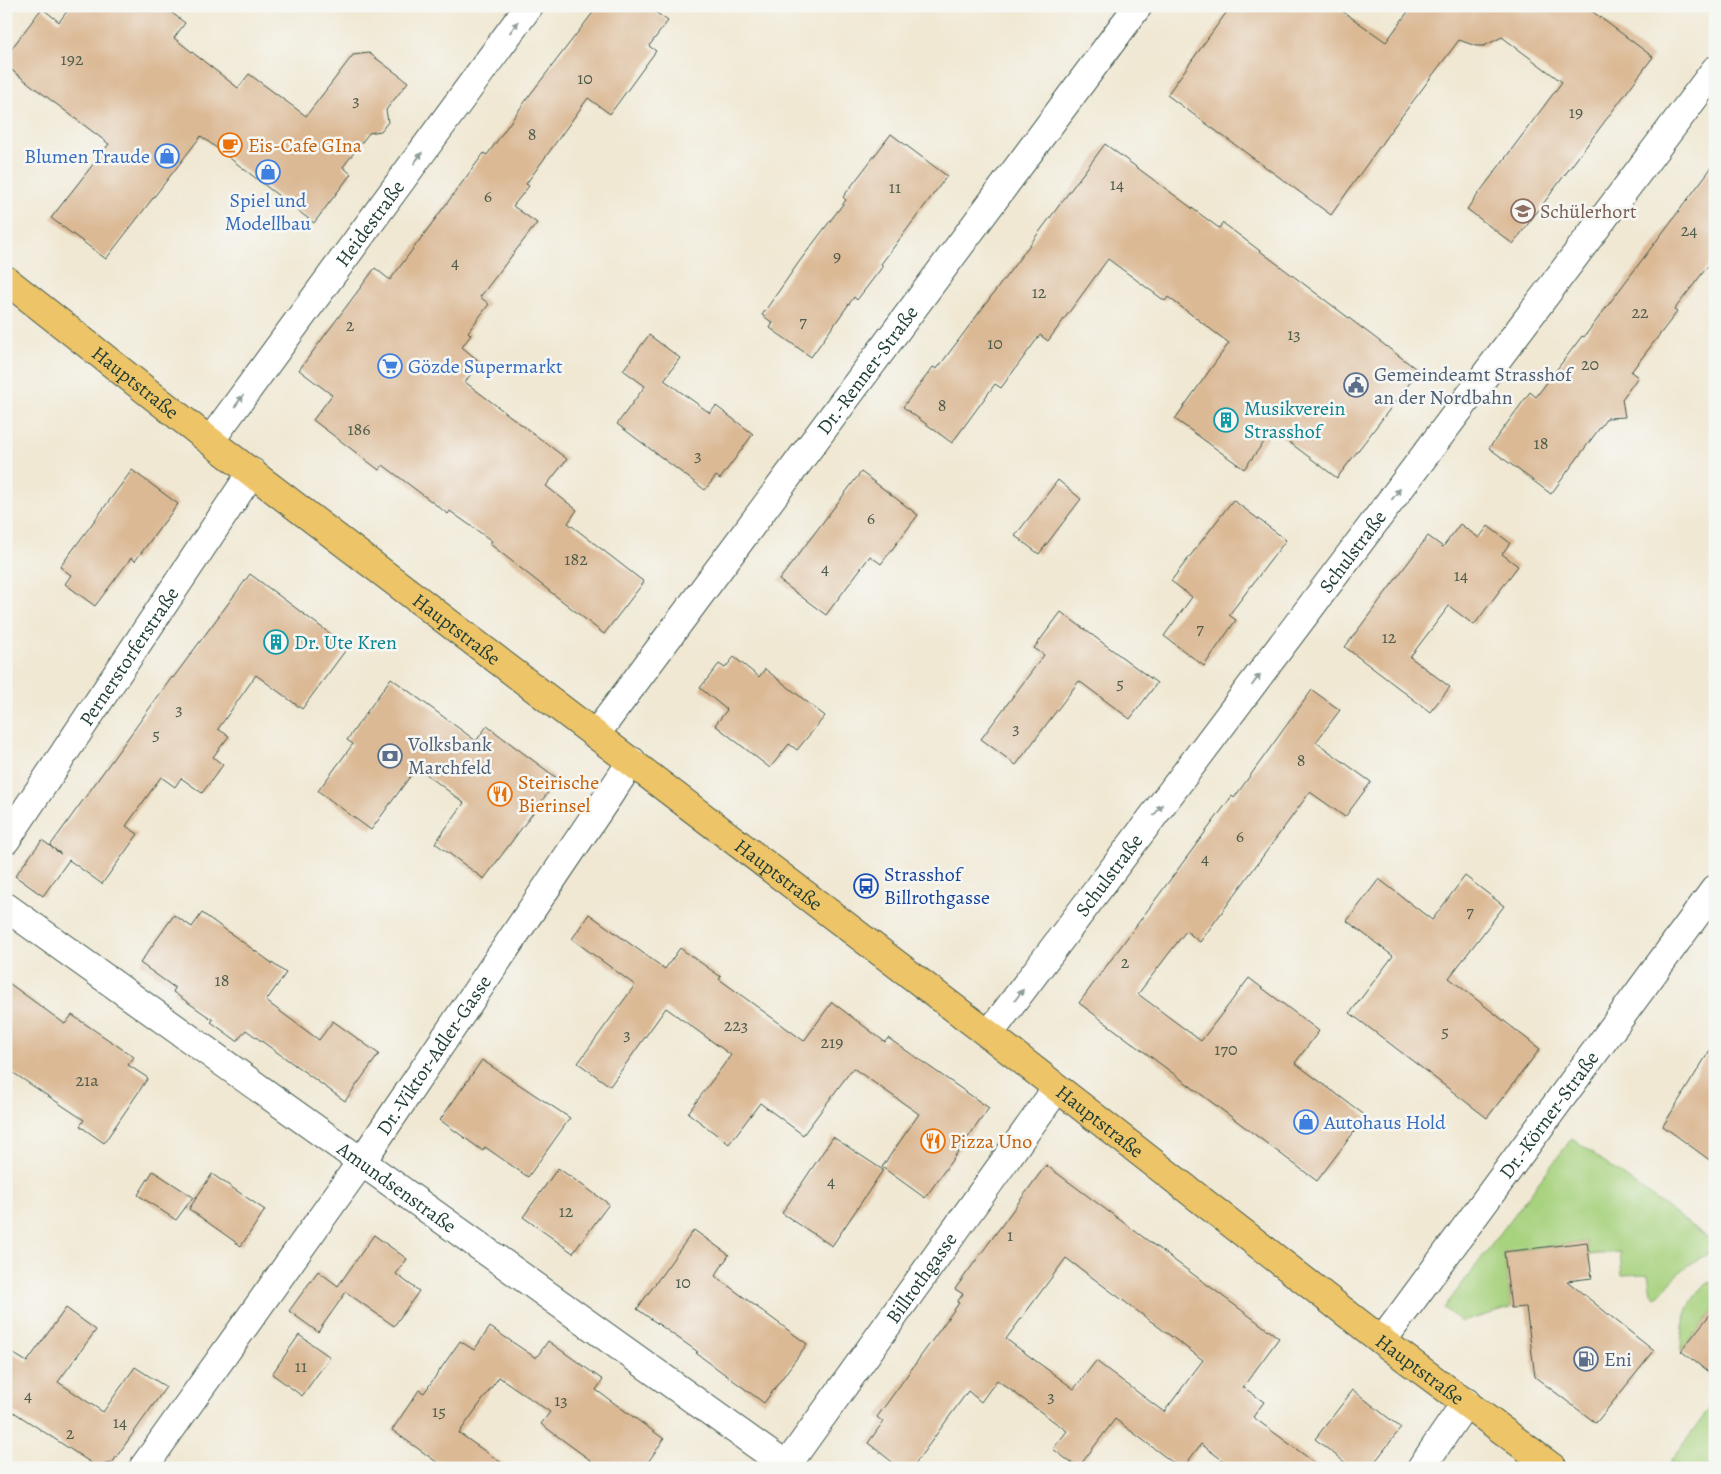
<svg xmlns="http://www.w3.org/2000/svg" width="1721" height="1474" font-family="Alegreya,serif">
  <style>
    .green { fill: #a7d27e; stroke: #638859 }
    .building { fill: #dbb995; fill-rule: evenodd }
    .lines { fill: none; stroke-linecap: round; stroke-linejoin: round }
    .street-casing { stroke: #3e574c; stroke-width: 30 }
    .primary-casing { stroke: #3e574c; stroke-width: 30 }
    .street { stroke: #fff; stroke-width: 28 }
    .primary { stroke: #eec469; stroke-width: 28 }
    .oneway { fill: #8f9e9a }
    .labels { text-anchor: middle; dominant-baseline: central; stroke-width: 5; stroke-linejoin: round; paint-order: stroke }
    .number-label { font-size: 18px; fill: #4e5c4c }
    .food-label { font-size: 20px; fill: #c56008; stroke: #f6f6f2; text-anchor: start }
    .shop-label { font-size: 20px; fill: #366cbe; stroke: #f6f6f2; text-anchor: start }
    .education-label { font-size: 20px; fill: #785e54; stroke: #f6f6f2; text-anchor: start }
    .street-label { font-size: 20px; fill: #1f3d34; stroke: #f6f6f2 }
    .service-label { font-size: 20px; fill: #4e5e75; stroke: #f6f6f2; text-anchor: start }
    .culture-label { font-size: 20px; fill: #0d838f; stroke: #f6f6f2; text-anchor: start }
    .transit-label { font-size: 20px; fill: #164399; stroke: #f6f6f2; text-anchor: start }
  </style>
  <rect width="100%" height="100%" fill="#f6f6f2"/>
  <filter id="ink" filterUnits="userSpaceOnUse"><feTurbulence type="fractalNoise" baseFrequency=".02" numOctaves="2"/><feDisplacementMap in="SourceGraphic" scale="10" xChannelSelector="R" yChannelSelector="G"/><feConvolveMatrix kernelMatrix="1 2 1 2 8 2 1 2 1" color-interpolation-filters="sRGB"/></filter>
  <filter id="wash" filterUnits="userSpaceOnUse"><feTurbulence type="fractalNoise" baseFrequency=".0096" numOctaves="4" result="noise"/><feDisplacementMap in="SourceGraphic" scale="20" xChannelSelector="R" yChannelSelector="G"/><feGaussianBlur stdDeviation="1.12" result="paint"/><feColorMatrix in="noise" values="0 0 0 0 0 0 0 0 0 0 0 0 0 0 0 0 0 1.4 0 .05"/><feComposite in="paint" operator="in"/></filter>
  <g filter="url(#wash)">
    <rect width="100%" height="100%" fill="#f0e8d3"/>
    <path class="green" d="M 1572,1138 L 1715,1243 L 1715,1254 C 1691,1256 1674,1279 1659,1295 L 1655,1297 L 1651,1293 L 1648,1274 L 1622,1275 L 1620,1252 L 1589,1255 L 1587,1242 L 1504,1252 L 1511,1308 L 1461,1322 L 1444,1308 Z
      M 1712,1281 L 1715,1281 L 1715,1308 L 1681,1351 C 1681,1326 1687,1294 1712,1281 Z
      M 1715,1401 L 1715,1468 L 1671,1468 L 1670,1462 Z"/>
    <g id="blocks">
      <path class="building" d="M 71,6 L 163,6 L 185,23 L 174,38 L 238,88 L 249,74 L 306,116 L 353,55 L 369,53 L 408,82 L 386,110 L 388,122 L 381,131 L 369,133 L 343,167 L 351,174 L 314,223 L 201,136 L 106,259 L 51,218 L 109,144 L 6,66 L 6,56 L 42,8 L 59,22 Z
        M 598,6 L 647,6 L 668,21 L 649,46 L 656,51 L 610,114 L 588,98 L 526,184 L 529,186 L 513,206 L 537,223 L 480,297 L 489,304 L 468,332 L 471,335 L 462,347 L 480,362 L 465,382 L 567,459 L 546,486 L 577,510 L 568,523 L 644,582 L 604,634 L 490,544 L 492,541 L 450,511 L 448,514 L 383,465 L 379,470 L 313,420 L 332,395 L 299,370 L 375,268 L 390,280 L 484,153 L 487,155 L 529,96 Z
        M 1231,6 L 1335,6 L 1386,42 L 1412,6 L 1585,6 L 1653,57 L 1513,244 L 1467,209 L 1562,82 L 1502,37 L 1484,46 L 1476,46 L 1459,40 L 1389,133 L 1331,215 L 1167,95 Z
        M 891,134 L 947,176 L 881,264 L 883,266 L 857,300 L 854,297 L 811,357 L 770,328 L 773,323 L 762,315 L 799,262 L 846,200 L 843,197 Z
        M 1105,144 L 1219,228 L 1223,223 L 1419,371 L 1337,478 L 1273,430 L 1244,469 L 1175,419 L 1229,343 L 1168,297 L 1165,301 L 1108,259 L 1048,341 L 1040,335 L 1001,388 L 995,384 L 952,443 L 903,407 L 933,367 L 937,369 Z
        M 1715,163 L 1715,257 L 1674,310 L 1677,312 L 1631,372 L 1638,377 L 1622,399 L 1625,417 L 1607,418 L 1551,494 L 1489,448 L 1530,392 L 1536,397 L 1582,336 L 1584,337 Z
        M 649,335 L 680,358 L 664,380 L 710,413 L 716,406 L 753,434 L 720,479 L 716,476 L 705,490 L 617,424 L 645,386 L 623,370 Z
        M 132,470 L 178,504 L 135,561 L 131,558 L 95,606 L 65,584 L 71,575 L 60,567 Z
        M 861,472 L 918,515 L 881,564 L 870,556 L 826,615 L 779,580 Z
        M 1058,480 L 1081,499 L 1039,554 L 1015,536 Z
        M 1233,500 L 1286,540 L 1229,615 L 1236,620 L 1204,666 L 1164,636 L 1192,597 L 1171,581 Z
        M 1460,524 L 1479,538 L 1488,526 L 1510,543 L 1502,554 L 1518,566 L 1474,625 L 1449,606 L 1410,657 L 1450,687 L 1430,712 L 1345,647 L 1428,536 L 1443,547 Z
        M 250,574 L 348,647 L 302,709 L 256,675 L 218,729 L 229,736 L 213,757 L 223,765 L 202,793 L 181,778 L 175,787 L 161,777 L 126,826 L 138,834 L 102,884 L 69,860 L 43,896 L 15,876 L 42,840 L 61,854 L 50,846 L 172,677 L 173,678 Z
        M 1061,612 L 1157,683 L 1130,719 L 1079,681 L 1016,765 L 981,739 L 1044,655 L 1034,648 Z
        M 734,657 L 759,677 L 765,669 L 825,716 L 797,750 L 789,744 L 770,768 L 715,725 L 727,710 L 700,688 L 719,664 L 725,668 Z
        M 391,678 L 476,741 L 487,726 L 558,779 L 484,879 L 435,843 L 464,803 L 417,767 L 371,830 L 318,791 L 353,744 L 347,740 Z
        M 1312,690 L 1340,710 L 1316,742 L 1371,782 L 1345,817 L 1310,792 L 1200,942 L 1186,931 L 1138,994 L 1201,1041 L 1249,978 L 1319,1031 L 1295,1063 L 1366,1116 L 1317,1181 L 1079,1003 L 1232,796 L 1234,798 Z
        M 1465,876 L 1504,906 L 1449,978 L 1540,1049 L 1487,1118 L 1350,1013 L 1393,956 L 1347,921 L 1379,879 L 1432,920 Z
        M 202,913 L 286,973 L 266,1001 L 319,1040 L 333,1021 L 379,1054 L 345,1101 L 246,1030 L 237,1041 L 211,1022 L 213,1020 L 173,992 L 175,988 L 140,963 L 174,915 L 192,927 Z
        M 589,914 L 665,969 L 680,948 L 721,977 L 719,979 L 804,1041 L 832,1002 L 885,1042 L 888,1038 L 989,1108 L 925,1198 L 882,1167 L 919,1114 L 853,1068 L 803,1135 L 760,1103 L 729,1144 L 688,1113 L 731,1055 L 666,1008 L 610,1086 L 578,1063 L 635,985 L 572,939 Z
        M 6,981 L 65,1024 L 72,1015 L 134,1057 L 128,1065 L 148,1078 L 104,1143 L 80,1126 L 84,1120 L 6,1068 Z
        M 1715,1042 L 1715,1164 L 1663,1126 Z
        M 482,1060 L 570,1118 L 528,1177 L 485,1147 L 483,1151 L 440,1120 Z
        M 833,1137 L 883,1170 L 832,1246 L 782,1213 Z
        M 1046,1165 L 1279,1338 L 1243,1387 L 1264,1402 L 1253,1417 L 1322,1468 L 1233,1468 L 1201,1444 L 1183,1468 L 1180,1468 L 1115,1419 L 1078,1468 L 1053,1449 L 1067,1431 L 997,1380 L 981,1402 L 968,1391 L 912,1468 L 900,1468 L 868,1443 L 883,1422 L 877,1417 L 959,1303 L 957,1302 L 963,1294 L 955,1289 ZM 1066,1258 L 1203,1360 L 1164,1412 L 1096,1361 L 1074,1389 L 1006,1339 Z
        M 558,1168 L 609,1204 L 573,1253 L 523,1217 Z
        M 153,1171 L 193,1197 L 176,1220 L 138,1195 Z
        M 212,1174 L 265,1210 L 241,1246 L 189,1209 Z
        M 694,1230 L 729,1255 L 715,1276 L 807,1344 L 764,1403 L 696,1353 L 698,1352 L 637,1309 Z
        M 374,1235 L 407,1259 L 396,1274 L 419,1291 L 394,1326 L 346,1292 L 318,1332 L 289,1311 L 318,1271 L 338,1286 Z
        M 1587,1242 L 1592,1278 L 1567,1281 L 1654,1351 L 1596,1423 L 1535,1377 L 1526,1307 L 1511,1308 L 1504,1252 Z
        M 66,1308 L 96,1330 L 58,1382 L 103,1412 L 135,1367 L 166,1387 L 112,1463 L 96,1466 L 6,1407 L 6,1349 L 27,1362 Z
        M 1715,1308 L 1715,1377 L 1681,1351 Z
        M 490,1327 L 536,1358 L 548,1341 L 603,1380 L 596,1390 L 664,1439 L 644,1468 L 601,1468 L 541,1424 L 550,1412 L 499,1377 L 459,1433 L 509,1468 L 445,1468 L 392,1430 L 419,1390 L 424,1393 L 460,1341 L 474,1350 Z
        M 299,1335 L 330,1357 L 302,1396 L 272,1374 Z
        M 1353,1390 L 1401,1428 L 1370,1468 L 1352,1468 L 1315,1439 Z"/>
    </g>
  </g>
  <g filter="url(#ink)">
    <use href="#blocks" fill-opacity="0" stroke="#3e574c" stroke-width="1"/>
    <g class="lines">
      <g class="street-casing">
        <g id="street">
          <path id="s1" d="M 210,441 L 529,6"/>
          <path id="s2" d="M 596,734 L 1138,6"/>
          <path id="s3" d="M 6,840 L 252,472"/>
          <path id="s4" d="M 6,907 L 789,1468"/>
          <path id="s5" d="M 989,1034 L 1715,70"/>
          <path id="s6" d="M 1382,1341 L 1715,889"/>
          <path id="s7" d="M 143,1468 L 362,1161 L 632,761"/>
          <path id="s8" d="M 785,1468 L 1057,1088"/>
          <path d="M 1421,1468 L 1466,1402"/>
        </g>
      </g>
      <g class="primary-casing">
        <g id="primary">
          <path id="s9" d="M 6,280 L 210,441 L 996,1040 L 1382,1341 L 1553,1468"/>
        </g>
      </g>
      <use href="#street" class="street"/>
      <use href="#primary" class="primary"/>
    </g>
    <defs><path id="oneway-solid" d="M-6-.8H1V-3.2L6.5 0L1 3.2V.8H-6Z" transform="scale(1.25)"/></defs>
    <g class="oneway">
      <use href="#oneway-solid" transform="translate(514 27) rotate(-54)"/>
      <use href="#oneway-solid" transform="translate(418 158) rotate(-54)"/>
      <use href="#oneway-solid" transform="translate(239 401) rotate(-54)"/>
      <use href="#oneway-solid" transform="translate(1396 494) rotate(-53)"/>
      <use href="#oneway-solid" transform="translate(1256 680) rotate(-53)"/>
      <use href="#oneway-solid" transform="translate(1158 810) rotate(-53)"/>
      <use href="#oneway-solid" transform="translate(1019 995) rotate(-53)"/>
    </g>
  </g>
  <defs>
    <g id="cafe-ring" transform="scale(1.25)"><circle r="9.5" fill="#f6f6f2" stroke="#e8710a" stroke-width="1.5"/><path d="M-5.5-4.5H6V0H3Q3 3.5 0 3.5H-2.5Q-5.5 3.5-5.5 0ZM3-3.2v2h1.7v-2ZM-6 4.5H4V6H-6Z" fill="#e8710a"/></g>
    <g id="shop-ring" transform="scale(1.25)"><circle r="9.5" fill="#f6f6f2" stroke="#3f7fe0" stroke-width="1.5"/><path d="M-5-2.5h2.3a2.7 3.5 0 0 1 5.4 0H5L5.5 6h-11ZM-1.5-2.5h3a1.5 2.3 0 0 0-3 0Z" fill="#3f7fe0"/></g>
    <g id="school-ring" transform="scale(1.25)"><circle r="9.5" fill="#f6f6f2" stroke="#8d6e63" stroke-width="1.5"/><path d="M0-5L7-2L0 1L-7-2ZM-4 1L0 2.5L4 1V4Q0 6-4 4Z" fill="#8d6e63"/></g>
    <g id="supermarket-ring" transform="scale(1.25)"><circle r="9.5" fill="#f6f6f2" stroke="#3f7fe0" stroke-width="1.5"/><path d="M-6-5.5h2.5l.6 2H6L4.5 2H-2.5L-4.4-4H-6ZM-1.5 3.2a1.3 1.3 0 1 0 .1 0ZM3 3.2a1.3 1.3 0 1 0 .1 0Z" fill="#3f7fe0"/></g>
    <g id="civic-ring" transform="scale(1.25)"><circle r="9.5" fill="#f6f6f2" stroke="#5c6f8a" stroke-width="1.5"/><path d="M-.6-6.5H3V-4.5H.6V-3L4-1V1h2V6H-6V1h2V-1L-.6-3ZM-1.2 2.5V6h2.4V2.5Z" fill="#5c6f8a"/></g>
    <g id="building-ring" transform="scale(1.25)"><circle r="9.5" fill="#f6f6f2" stroke="#0f9aa8" stroke-width="1.5"/><path d="M-4-6H4V6H1V3H-1V6H-4ZM-2.5-4.3h1.7v1.8h-1.7ZM.8-4.3h1.7v1.8H.8ZM-2.5-1h1.7V.8h-1.7ZM.8-1h1.7V.8H.8Z" fill="#0f9aa8"/></g>
    <g id="bank-ring" transform="scale(1.25)"><circle r="9.5" fill="#f6f6f2" stroke="#5c6f8a" stroke-width="1.5"/><path d="M-6-4H6V4H-6ZM0-2.3a2.3 2.3 0 1 0 0 4.6a2.3 2.3 0 1 0 0-4.6Z" fill="#5c6f8a"/></g>
    <g id="restaurant-ring" transform="scale(1.25)"><circle r="9.5" fill="#f6f6f2" stroke="#e8710a" stroke-width="1.5"/><path d="M-5-6h1v4h1v-4h1v4h1v-4h1v5L-1.5 .5V6h-2V.5L-5-1ZM5-6V6H3V1.5H1.5Q1.5-4 5-6Z" fill="#e8710a"/></g>
    <g id="bus-ring" transform="scale(1.25)"><circle r="9.5" fill="#f6f6f2" stroke="#1a4fb4" stroke-width="1.5"/><path d="M-5-6H5V4H4V6H2V4H-2V6H-4V4H-5ZM-3.5-4V0h7V-4ZM-3.5 1.2v1.5H-2V1.2ZM2 1.2v1.5H3.5V1.2Z" fill="#1a4fb4"/></g>
    <g id="fuel-ring" transform="scale(1.25)"><circle r="9.5" fill="#f6f6f2" stroke="#5c6f8a" stroke-width="1.5"/><path d="M-5.5-6h7V0h2V4h1.3V-2.5L3-4.5l.8-.8L6-3V5H2.5V1h-1V6h-7ZM-4.2-4.7v3.2H.2V-4.7Z" fill="#5c6f8a"/></g>
  </defs>
  <g fill-rule="evenodd">
    <use href="#cafe-ring" x="230" y="145"/>
    <use href="#shop-ring" x="167" y="156"/>
    <use href="#shop-ring" x="268" y="172"/>
    <use href="#school-ring" x="1523" y="211"/>
    <use href="#supermarket-ring" x="390" y="366"/>
    <use href="#civic-ring" x="1356" y="385"/>
    <use href="#building-ring" x="1226" y="420"/>
    <use href="#building-ring" x="276" y="642"/>
    <use href="#bank-ring" x="390" y="756"/>
    <use href="#restaurant-ring" x="500" y="794"/>
    <use href="#bus-ring" x="866" y="886"/>
    <use href="#shop-ring" x="1306" y="1122"/>
    <use href="#restaurant-ring" x="933" y="1141"/>
    <use href="#fuel-ring" x="1586" y="1359"/>
  </g>
  <g class="labels">
    <g class="number-label">
      <text x="72" y="59">192</text>
      <text x="585" y="78">10</text>
      <text x="356" y="100">3</text>
      <text x="1576" y="112">19</text>
      <text x="532" y="134">8</text>
      <text x="1117" y="184">14</text>
      <text x="895" y="187">11</text>
      <text x="488" y="196">6</text>
      <text x="1689" y="230">24</text>
      <text x="837" y="256">9</text>
      <text x="455" y="262">4</text>
      <text x="1039" y="292">12</text>
      <text x="1640" y="312">22</text>
      <text x="803" y="321">7</text>
      <text x="350" y="325">2</text>
      <text x="1294" y="334">13</text>
      <text x="995" y="343">10</text>
      <text x="1590" y="364">20</text>
      <text x="942" y="405">8</text>
      <text x="359" y="429">186</text>
      <text x="1541" y="443">18</text>
      <text x="698" y="455">3</text>
      <text x="871" y="518">6</text>
      <text x="576" y="559">182</text>
      <text x="825" y="568">4</text>
      <text x="1461" y="575">14</text>
      <text x="1200" y="628">7</text>
      <text x="1389" y="637">12</text>
      <text x="1120" y="683">5</text>
      <text x="179" y="709">3</text>
      <text x="1016" y="728">3</text>
      <text x="156" y="734">5</text>
      <text x="1301" y="760">8</text>
      <text x="1240" y="836">6</text>
      <text x="1205" y="858">4</text>
      <text x="1470" y="911">7</text>
      <text x="1125" y="962">2</text>
      <text x="222" y="980">18</text>
      <text x="736" y="1025">223</text>
      <text x="1445" y="1031">5</text>
      <text x="627" y="1034">3</text>
      <text x="832" y="1042">219</text>
      <text x="1226" y="1049">170</text>
      <text x="87" y="1080">21a</text>
      <text x="831" y="1181">4</text>
      <text x="566" y="1211">12</text>
      <text x="1010" y="1235">1</text>
      <text x="683" y="1282">10</text>
      <text x="301" y="1366">11</text>
      <text x="28" y="1395">4</text>
      <text x="1051" y="1396">3</text>
      <text x="561" y="1400">13</text>
      <text x="439" y="1411">15</text>
      <text x="120" y="1422">14</text>
      <text x="70" y="1433">2</text>
    </g>
    <g class="food-label">
      <text x="248" y="145">Eis-Cafe GIna</text>
      <text x="518" y="782">Steirische<tspan x="518" dy="23">Bierinsel</tspan></text>
      <text x="950" y="1141">Pizza Uno</text>
    </g>
    <g class="shop-label">
      <text x="150" y="156" text-anchor="end">Blumen Traude</text>
      <text x="268" y="200" text-anchor="middle">Spiel und<tspan x="268" dy="23">Modellbau</tspan></text>
      <text x="408" y="366">Gözde Supermarkt</text>
      <text x="1324" y="1122">Autohaus Hold</text>
    </g>
    <g class="education-label">
      <text x="1540" y="211">Schülerhort</text>
    </g>
    <g class="street-label">
      <text stroke="none"><textPath href="#s1" startOffset="270">Heidestraße</textPath></text>
      <text stroke="none"><textPath href="#s2" startOffset="454">Dr.-Renner-Straße</textPath></text>
      <text stroke="none"><textPath href="#s9" startOffset="165">Hauptstraße</textPath></text>
      <text stroke="none"><textPath href="#s5" startOffset="604">Schulstraße</textPath></text>
      <text stroke="none"><textPath href="#s9" startOffset="570">Hauptstraße</textPath></text>
      <text stroke="none"><textPath href="#s3" startOffset="221">Pernerstorferstraße</textPath></text>
      <text stroke="none"><textPath href="#s9" startOffset="975">Hauptstraße</textPath></text>
      <text stroke="none"><textPath href="#s5" startOffset="199">Schulstraße</textPath></text>
      <text stroke="none"><textPath href="#s7" startOffset="505">Dr.-Viktor-Adler-Gasse</textPath></text>
      <text stroke="none"><textPath href="#s6" startOffset="281">Dr.-Körner-Straße</textPath></text>
      <text stroke="none"><textPath href="#s9" startOffset="1380">Hauptstraße</textPath></text>
      <text stroke="none"><textPath href="#s4" startOffset="481">Amundsenstraße</textPath></text>
      <text stroke="none"><textPath href="#s8" startOffset="234">Billrothgasse</textPath></text>
      <text stroke="none"><textPath href="#s9" startOffset="1785">Hauptstraße</textPath></text>
    </g>
    <g class="service-label">
      <text x="1374" y="374">Gemeindeamt Strasshof<tspan x="1374" dy="23">an der Nordbahn</tspan></text>
      <text x="408" y="744">Volksbank<tspan x="408" dy="23">Marchfeld</tspan></text>
      <text x="1604" y="1359">Eni</text>
    </g>
    <g class="culture-label">
      <text x="1244" y="408">Musikverein<tspan x="1244" dy="23">Strasshof</tspan></text>
      <text x="294" y="642">Dr. Ute Kren</text>
    </g>
    <g class="transit-label">
      <text x="884" y="874">Strasshof<tspan x="884" dy="23">Billrothgasse</tspan></text>
    </g>
  </g>
  <rect width="1721" height="1474" fill="none" stroke="#f6f6f2" stroke-width="25"/>
</svg>
